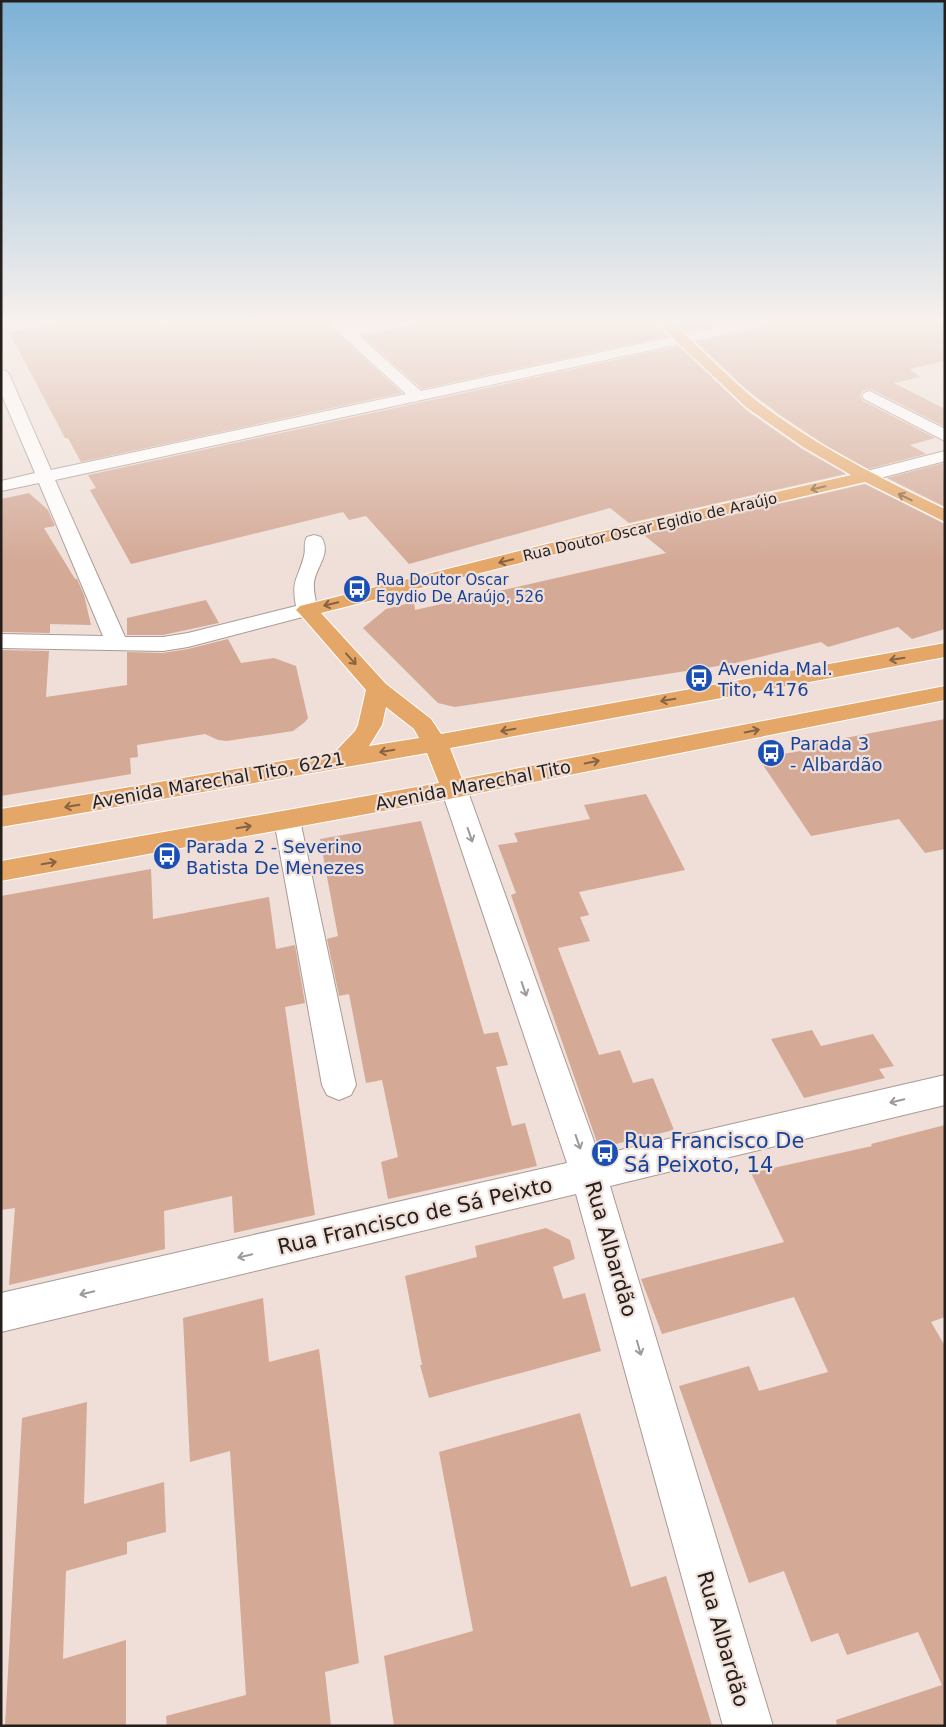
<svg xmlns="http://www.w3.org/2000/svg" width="946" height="1727" font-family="'DejaVu Sans',sans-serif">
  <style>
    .building { fill: #d4a996 }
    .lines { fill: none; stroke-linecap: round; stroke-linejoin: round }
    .minor-casing { stroke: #aa9a94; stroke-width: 2 }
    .major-casing { stroke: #fff; stroke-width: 2 }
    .minor { fill: #fff; fill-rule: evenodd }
    .major { fill: #e5a768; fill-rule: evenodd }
    .oneway { stroke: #856342 }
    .oneway2 { stroke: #9d9a99 }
    .labels { text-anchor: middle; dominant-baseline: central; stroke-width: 4.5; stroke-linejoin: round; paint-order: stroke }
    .far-street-label { font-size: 15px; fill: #251f1c; stroke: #efdfd8 }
    .far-transit-label { font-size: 15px; fill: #164399; stroke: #efdfd8; text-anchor: start }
    .transit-label { font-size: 18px; fill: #164399; stroke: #efdfd8; text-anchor: start }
    .street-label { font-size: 18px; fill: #251f1c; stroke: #efdfd8 }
    .near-transit-label { font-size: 21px; fill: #164399; stroke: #efdfd8; text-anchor: start }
    .near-street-label { font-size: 21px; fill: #251f1c; stroke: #efdfd8 }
  </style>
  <rect width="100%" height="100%" fill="#efdfd8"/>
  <path class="building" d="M 74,321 L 156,321 L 160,326 L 183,321 L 324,321 L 402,393 L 81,462 L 68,438 L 65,438 L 9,332 Z
    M 424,321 L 653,321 L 668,336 L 422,389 L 362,336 L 415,327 Z
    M 673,321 L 736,321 L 685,332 Z
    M 775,321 L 945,321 L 945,361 L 910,369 L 920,377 L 894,383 L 945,409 L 945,427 L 871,389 L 863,391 L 860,395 L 863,401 L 935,438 L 910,445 L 926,454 L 868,469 L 825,445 L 780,415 L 747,390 L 696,342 L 766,327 Z
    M 679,346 L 746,410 L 802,449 L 846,474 L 629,523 L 610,508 L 409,564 L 366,516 L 349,520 L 343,512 L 131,564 L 90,490 L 96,488 L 88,475 Z
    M 943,463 L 945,507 L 887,478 Z
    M 865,484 L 945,524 L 945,629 L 912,639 L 898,627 L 828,647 L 821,642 L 731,664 L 455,707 L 438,703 L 363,628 L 386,609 L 414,602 L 415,610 L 666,553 L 644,535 Z
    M 29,493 L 48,510 L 55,526 L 44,528 L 75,579 L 77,579 L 84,595 L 91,625 L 50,624 L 50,633 L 1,632 L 1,499 Z
    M 206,600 L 219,623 L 163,635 L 127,635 L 127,618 Z
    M 228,639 L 241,663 L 274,658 L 296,666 L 308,718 L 305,722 L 293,731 L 227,741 L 218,740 L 205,734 L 137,745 L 138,757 L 130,758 L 131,774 L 1,796 L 1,650 L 49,651 L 46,697 L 127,685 L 127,652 L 163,653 L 188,649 Z
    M 945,719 L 945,849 L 925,853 L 899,819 L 811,836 L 761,762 L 773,760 L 771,756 L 806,750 L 803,746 Z
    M 646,794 L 685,870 L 579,892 L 589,915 L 580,917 L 590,941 L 558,948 L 599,1055 L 620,1050 L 633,1083 L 653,1078 L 674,1130 L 599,1148 L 511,895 L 516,893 L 498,845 L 518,842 L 514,833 L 590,819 L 584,805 Z
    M 421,821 L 484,1034 L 498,1032 L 508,1065 L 496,1067 L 512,1126 L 525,1123 L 537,1166 L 388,1199 L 381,1162 L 398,1157 L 382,1080 L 366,1083 L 349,994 L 339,996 L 327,939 L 338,936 L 320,839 Z
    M 151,869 L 153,919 L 269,897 L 276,949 L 295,945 L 305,1003 L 285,1007 L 315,1215 L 234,1233 L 232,1196 L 164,1211 L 165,1249 L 9,1285 L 15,1208 L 1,1210 L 1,896 Z
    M 812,1030 L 821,1046 L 873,1034 L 894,1066 L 879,1069 L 885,1078 L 804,1098 L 771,1039 Z
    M 945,1125 L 945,1317 L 931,1322 L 945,1346 L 945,1726 L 837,1726 L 836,1720 L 942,1685 L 918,1632 L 847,1655 L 838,1633 L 811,1642 L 784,1571 L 749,1583 L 679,1386 L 749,1366 L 759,1391 L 828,1372 L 794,1297 L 662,1334 L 641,1279 L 784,1242 L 751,1173 L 872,1146 L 871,1144 Z
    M 546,1228 L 570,1240 L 575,1259 L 553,1267 L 563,1299 L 585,1293 L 601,1351 L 429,1398 L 420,1365 L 422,1365 L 405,1276 L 477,1257 L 475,1246 Z
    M 263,1298 L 269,1362 L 319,1349 L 359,1663 L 325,1672 L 331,1726 L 167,1726 L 166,1716 L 246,1695 L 230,1451 L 190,1462 L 183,1318 Z
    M 87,1402 L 84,1504 L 164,1482 L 166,1532 L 127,1542 L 127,1554 L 66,1571 L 63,1659 L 126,1640 L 126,1726 L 5,1726 L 22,1418 Z
    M 580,1413 L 631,1587 L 666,1576 L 712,1726 L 394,1726 L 384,1656 L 473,1631 L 439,1452 Z"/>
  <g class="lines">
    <g class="minor-casing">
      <path id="minor" d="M 1,321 L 31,321 L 29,324 L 1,329 Z
        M 326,321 L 341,321 L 350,328 L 390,321 L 422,321 L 415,325 L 358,335 L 421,391 L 746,321 L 773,321 L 766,325 L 55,480 L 125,637 L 163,637 L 188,633 L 296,606 C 291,579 298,580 304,556 C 306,549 303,543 307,537 L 314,535 L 321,537 C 332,553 316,567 314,582 C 313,592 316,601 318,610 L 314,614 L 188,647 L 163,651 L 1,648 L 1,634 L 103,636 L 39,483 L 1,491 L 1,481 L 35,473 L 1,393 L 1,370 L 6,371 L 9,374 L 51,470 L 406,394 Z
        M 870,391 L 945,429 L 945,441 L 864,399 L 862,396 L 864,393 Z
        M 945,451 L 945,461 L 865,482 L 859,481 L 856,477 L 859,473 Z
        M 454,780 L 463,783 L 467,789 L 599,1155 L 945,1075 L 945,1105 L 610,1186 L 773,1726 L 723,1726 L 576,1194 L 1,1332 L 1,1293 L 567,1163 L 441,789 L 445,783 Z
        M 287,811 L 296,813 L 300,820 L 356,1085 L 351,1095 L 339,1100 L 327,1095 L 322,1085 L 274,820 L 278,813 Z"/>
    </g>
    <g class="major-casing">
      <path id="major" d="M 655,321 L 670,321 C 700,347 726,376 757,401 C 814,445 880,478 945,509 L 945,522 L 865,482 L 552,555 L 321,613 L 386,684 L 431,719 L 441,734 L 945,643 L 945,657 L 450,748 L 462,779 L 945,686 L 945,700 L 454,798 L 1,881 L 1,861 L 439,783 L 427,753 L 1,827 L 1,809 L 335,752 L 355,731 L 358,725 L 366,690 L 300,614 L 296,610 L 300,606 L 551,543 L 851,475 L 803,447 L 747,408 ZM 386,707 L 414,729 L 419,738 L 369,746 L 382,725 Z"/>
    </g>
    <use href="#minor" class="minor"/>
    <use href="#major" class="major"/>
  </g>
  <defs><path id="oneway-shaft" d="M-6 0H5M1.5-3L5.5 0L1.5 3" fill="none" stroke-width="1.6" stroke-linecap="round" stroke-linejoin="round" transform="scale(1.25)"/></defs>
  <g class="oneway">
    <use href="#oneway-shaft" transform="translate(818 488) rotate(167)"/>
    <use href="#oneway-shaft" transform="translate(905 497) rotate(-154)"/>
    <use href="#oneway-shaft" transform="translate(506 561) rotate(166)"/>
    <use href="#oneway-shaft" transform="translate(331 604) rotate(167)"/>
    <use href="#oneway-shaft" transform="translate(351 659) rotate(48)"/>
    <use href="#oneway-shaft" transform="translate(897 659) rotate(170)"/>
    <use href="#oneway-shaft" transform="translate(668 700) rotate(170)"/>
    <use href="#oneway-shaft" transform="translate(508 730) rotate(170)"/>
    <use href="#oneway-shaft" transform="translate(752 731) rotate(-11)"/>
    <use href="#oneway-shaft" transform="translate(387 751) rotate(170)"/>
    <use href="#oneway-shaft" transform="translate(592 762) rotate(-11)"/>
    <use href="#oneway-shaft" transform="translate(72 806) rotate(170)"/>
    <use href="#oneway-shaft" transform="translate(244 827) rotate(-10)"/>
    <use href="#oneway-shaft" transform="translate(49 863) rotate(-10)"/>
  </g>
  <g class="oneway2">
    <use href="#oneway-shaft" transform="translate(470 835) rotate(71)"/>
    <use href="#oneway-shaft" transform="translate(524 989) rotate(71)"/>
    <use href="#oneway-shaft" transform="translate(897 1101) rotate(167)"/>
    <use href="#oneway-shaft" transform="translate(578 1142) rotate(71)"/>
    <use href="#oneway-shaft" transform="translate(245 1256) rotate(167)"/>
    <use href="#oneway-shaft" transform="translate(87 1293) rotate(167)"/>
    <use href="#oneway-shaft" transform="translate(639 1348) rotate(74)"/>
  </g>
  <linearGradient id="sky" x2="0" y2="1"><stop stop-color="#7cb1d6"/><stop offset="0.57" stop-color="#f8f1ed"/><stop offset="1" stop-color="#f8f1ed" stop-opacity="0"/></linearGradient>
  <rect width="946" height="563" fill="url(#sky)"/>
  <defs>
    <g id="bus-disc" transform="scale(1.4375)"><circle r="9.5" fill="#1a4fb4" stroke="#efdfd8"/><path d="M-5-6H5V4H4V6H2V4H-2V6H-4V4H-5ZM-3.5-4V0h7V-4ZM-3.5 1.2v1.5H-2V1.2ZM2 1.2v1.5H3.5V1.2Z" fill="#fff"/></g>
  </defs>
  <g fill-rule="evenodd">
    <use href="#bus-disc" x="357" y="589"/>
    <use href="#bus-disc" x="699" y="678"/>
    <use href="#bus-disc" x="771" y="753"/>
    <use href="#bus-disc" x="167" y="856"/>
    <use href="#bus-disc" x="605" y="1153"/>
  </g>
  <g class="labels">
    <g class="far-street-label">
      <text transform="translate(650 527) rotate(-13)">Rua Doutor Oscar Egidio de Araújo</text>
    </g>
    <g class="far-transit-label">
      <text x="376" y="580">Rua Doutor Oscar<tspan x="376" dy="17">Egydio De Araújo, 526</tspan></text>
    </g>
    <g class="transit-label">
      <text x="718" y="668">Avenida Mal.<tspan x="718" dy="21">Tito, 4176</tspan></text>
      <text x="790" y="743">Parada 3<tspan x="790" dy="21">- Albardão</tspan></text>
      <text x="186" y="846">Parada 2 - Severino<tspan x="186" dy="21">Batista De Menezes</tspan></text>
    </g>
    <g class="street-label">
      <text transform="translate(218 780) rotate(-10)">Avenida Marechal Tito, 6221</text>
      <text transform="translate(473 785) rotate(-11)">Avenida Marechal Tito</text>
    </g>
    <g class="near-transit-label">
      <text x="624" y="1141">Rua Francisco De<tspan x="624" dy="24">Sá Peixoto, 14</tspan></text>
    </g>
    <g class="near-street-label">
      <text transform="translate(415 1216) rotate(-13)">Rua Francisco de Sá Peixto</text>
      <text transform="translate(611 1249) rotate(74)">Rua Albardão</text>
      <text transform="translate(723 1639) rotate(74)">Rua Albardão</text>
    </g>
  </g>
  <rect width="946" height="1727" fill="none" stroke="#251f1c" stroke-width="5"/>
</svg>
